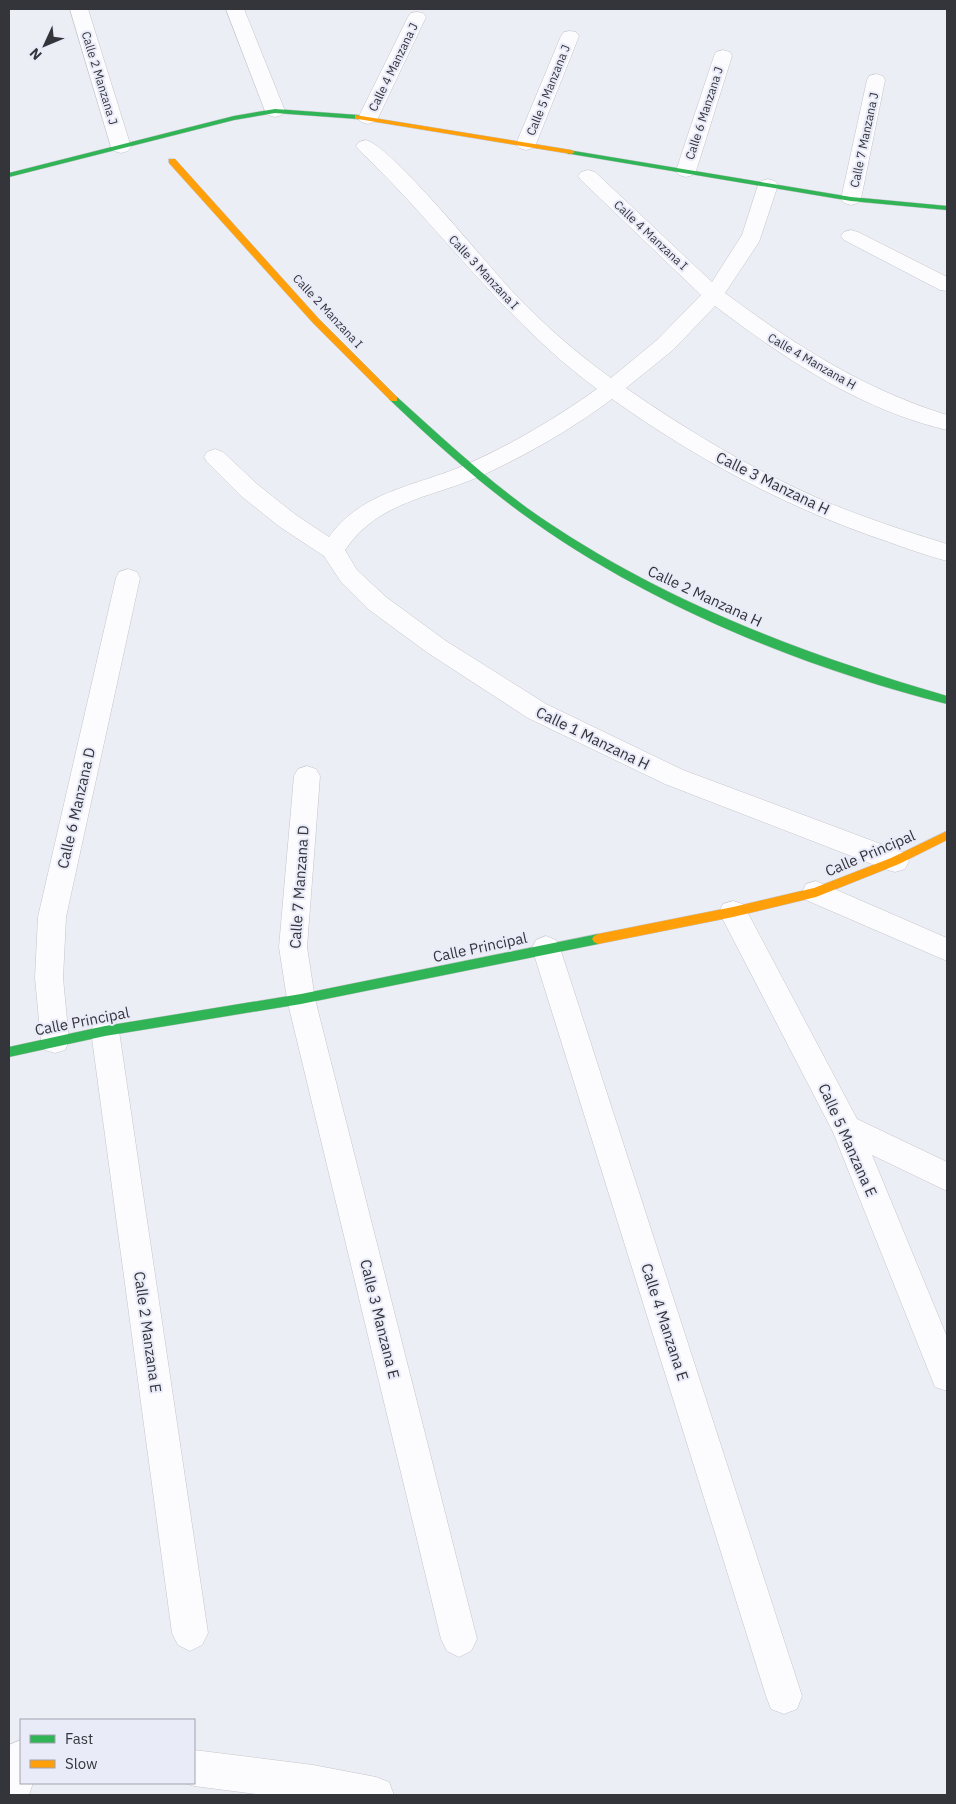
<svg xmlns="http://www.w3.org/2000/svg" width="956" height="1804" font-family="'IBM Plex Sans',sans-serif">
  <style>
    .lines { fill: none; stroke-linecap: round; stroke-linejoin: round }
    .street-casing { stroke: #c4c5cb; stroke-width: 1 }
    .fast-casing { stroke: #c4c5cb; stroke-width: 1 }
    .slow-casing { stroke: #c4c5cb; stroke-width: 1 }
    .street { fill: #fcfcfe; fill-rule: evenodd }
    .fast { fill: #30b455; fill-rule: evenodd }
    .slow { fill: #ff9f0a; fill-rule: evenodd }
    .labels { text-anchor: middle; dominant-baseline: central; stroke-width: 4; stroke-linejoin: round; paint-order: stroke }
    .far-street-label { font-size: 12px; fill: #34353a; stroke: #e9ebf9 }
    .street-label { font-size: 15px; fill: #34353a; stroke: #e9ebf9 }
  </style>
  <rect width="100%" height="100%" fill="#eceef6"/>
  <g class="lines">
    <g class="street-casing">
      <path id="street" d="M 70,9 L 88,9 L 131,147 L 128,151 L 121,153 L 114,151 L 111,147 Z
        M 226,9 L 244,9 L 285,111 L 282,115 L 275,117 L 268,115 L 265,111 Z
        M 417,12 L 423,13 L 426,17 L 378,118 L 375,122 L 368,124 L 361,122 L 358,118 L 408,17 L 411,13 Z
        M 570,31 L 576,32 L 579,36 L 536,144 L 533,148 L 526,150 L 519,148 L 516,144 L 561,36 L 564,32 Z
        M 723,50 L 730,52 L 732,56 L 696,171 L 693,175 L 686,177 L 679,175 L 676,171 L 714,56 L 716,52 Z
        M 876,74 L 883,76 L 885,80 L 861,199 L 858,203 L 851,205 L 844,203 L 841,199 L 867,80 L 869,76 Z
        M 366,140 C 392,147 486,263 511,290 C 542,323 575,352 611,378 L 657,340 L 701,295 L 581,180 L 578,176 L 581,172 L 588,170 L 595,172 L 712,282 L 742,235 L 758,185 L 761,181 L 768,179 L 775,181 L 778,185 L 759,242 L 725,293 C 795,345 863,389 947,415 L 947,430 C 861,410 785,359 715,306 L 673,350 L 626,388 C 688,431 753,470 822,500 C 862,517 905,531 947,544 L 947,561 C 928,556 908,549 889,542 C 789,509 698,460 612,399 C 572,429 528,454 483,475 C 432,498 379,500 345,550 L 357,570 L 386,597 L 446,641 L 546,704 L 683,770 L 905,853 L 909,861 L 905,869 L 895,872 L 885,869 L 665,784 L 528,718 L 428,653 L 368,609 L 341,582 L 324,556 L 280,527 L 241,496 L 207,462 L 204,457 L 207,452 L 215,449 L 223,452 L 257,484 L 296,515 L 329,537 C 361,491 417,486 465,465 C 511,445 556,418 597,389 C 503,320 442,229 359,150 L 356,146 L 359,142 Z
        M 851,230 L 858,232 L 947,277 L 947,291 L 940,290 L 844,240 L 841,236 L 844,232 Z
        M 128,569 L 137,572 L 140,578 L 66,917 L 63,978 L 69,1041 L 65,1050 L 55,1053 L 45,1050 L 41,1041 L 35,978 L 38,917 L 116,578 L 119,572 Z
        M 307,766 L 316,769 L 320,776 L 307,947 L 315,999 L 477,1639 L 471,1651 L 459,1657 L 447,1651 L 441,1639 L 287,999 L 279,947 L 294,776 L 298,769 Z
        M 816,881 L 947,938 L 947,961 L 806,900 L 802,892 L 806,884 Z
        M 733,901 L 743,904 L 857,1119 L 947,1162 L 947,1191 L 872,1155 L 947,1337 L 947,1391 L 935,1387 L 833,1132 L 719,912 L 723,904 Z
        M 546,936 L 556,940 L 560,948 L 802,1696 L 797,1709 L 784,1714 L 771,1709 L 766,1696 L 532,948 L 536,940 Z
        M 105,1019 L 115,1022 L 119,1031 L 208,1633 L 202,1645 L 190,1651 L 178,1645 L 172,1633 L 91,1031 L 95,1022 Z
        M 21,1740 L 21,1783 L 33,1783 L 29,1795 L 9,1795 L 9,1745 Z
        M 194,1750 L 313,1765 L 376,1777 L 389,1782 L 394,1795 L 264,1795 L 194,1786 L 185,1783 L 194,1783 Z"/>
    </g>
    <g class="fast-casing">
      <path id="fast" d="M 275,109 L 358,115 L 362,117 L 358,119 L 275,113 L 234,120 L 9,177 L 9,173 L 234,116 Z
        M 568,150 L 851,197 L 947,206 L 947,210 L 851,201 L 571,154 L 568,154 Z
        M 394,396 L 397,397 C 439,435 481,474 527,508 C 654,598 799,653 947,696 L 947,704 C 800,667 642,602 520,512 C 474,478 432,440 391,401 L 389,399 Z
        M 598,934 L 602,936 L 604,939 L 602,942 L 598,944 L 301,1004 L 105,1036 L 9,1057 L 9,1047 L 105,1026 L 301,994 Z"/>
    </g>
    <g class="slow-casing">
      <path id="slow" d="M 355,115 L 571,150 L 575,152 L 571,154 L 358,119 L 355,119 Z
        M 169,159 L 175,159 L 319,319 L 397,397 L 397,401 L 391,401 L 313,323 L 169,163 Z
        M 947,831 L 947,840 L 899,864 L 816,897 L 733,917 L 598,944 L 594,942 L 592,939 L 594,936 L 598,934 L 733,907 L 814,888 L 891,858 Z"/>
    </g>
    <use href="#street" class="street"/>
    <use href="#fast" class="fast"/>
    <use href="#slow" class="slow"/>
  </g>
  <g class="labels">
    <g class="far-street-label">
      <text transform="translate(393 67) rotate(-64)">Calle 4 Manzana J</text>
      <text transform="translate(100 78) rotate(73)">Calle 2 Manzana J</text>
      <text transform="translate(548 90) rotate(-68)">Calle 5 Manzana J</text>
      <text transform="translate(704 113) rotate(-72)">Calle 6 Manzana J</text>
      <text transform="translate(864 140) rotate(-78)">Calle 7 Manzana J</text>
      <text transform="translate(651 235) rotate(43)">Calle 4 Manzana I</text>
      <text transform="translate(484 272) rotate(47)">Calle 3 Manzana I</text>
      <text transform="translate(328 311) rotate(47)">Calle 2 Manzana I</text>
      <text transform="translate(812 361) rotate(30)">Calle 4 Manzana H</text>
    </g>
    <g class="street-label">
      <text transform="translate(773 483) rotate(26)">Calle 3 Manzana H</text>
      <text transform="translate(705 596) rotate(25)">Calle 2 Manzana H</text>
      <text transform="translate(593 738) rotate(26)">Calle 1 Manzana H</text>
      <text transform="translate(76 808) rotate(-77)">Calle 6 Manzana D</text>
      <text transform="translate(870 853) rotate(-23)">Calle Principal</text>
      <text transform="translate(299 887) rotate(-86)">Calle 7 Manzana D</text>
      <text transform="translate(480 947) rotate(-12)">Calle Principal</text>
      <text transform="translate(82 1021) rotate(-11)">Calle Principal</text>
      <text transform="translate(848 1140) rotate(66)">Calle 5 Manzana E</text>
      <text transform="translate(380 1319) rotate(76)">Calle 3 Manzana E</text>
      <text transform="translate(665 1322) rotate(72)">Calle 4 Manzana E</text>
      <text transform="translate(148 1332) rotate(82)">Calle 2 Manzana E</text>
    </g>
  </g>
  <rect width="956" height="1804" fill="none" stroke="#34353a" stroke-width="20"/>
  <rect x="20" y="1719" width="175" height="65" fill="#e9ebf9" stroke="#a1a2ad"/>
  <rect x="30" y="1735" width="25" height="8" fill="#30b455" stroke="#a1a2ad"/>
  <text x="65" y="1744" font-size="15" fill="#34353a">Fast</text>
  <rect x="30" y="1760" width="25" height="8" fill="#ff9f0a" stroke="#a1a2ad"/>
  <text x="65" y="1769" font-size="15" fill="#34353a">Slow</text>
  <g transform="translate(45 45) rotate(226)" stroke="#e9ebf9" stroke-width="4" paint-order="stroke">
  <path d="M0-4L9 19L0 12L-9 19Z" fill="#34353a"/>
  <text y="-8" font-size="14" font-weight="bold" text-anchor="middle" fill="#34353a">N</text>
  </g>
</svg>
